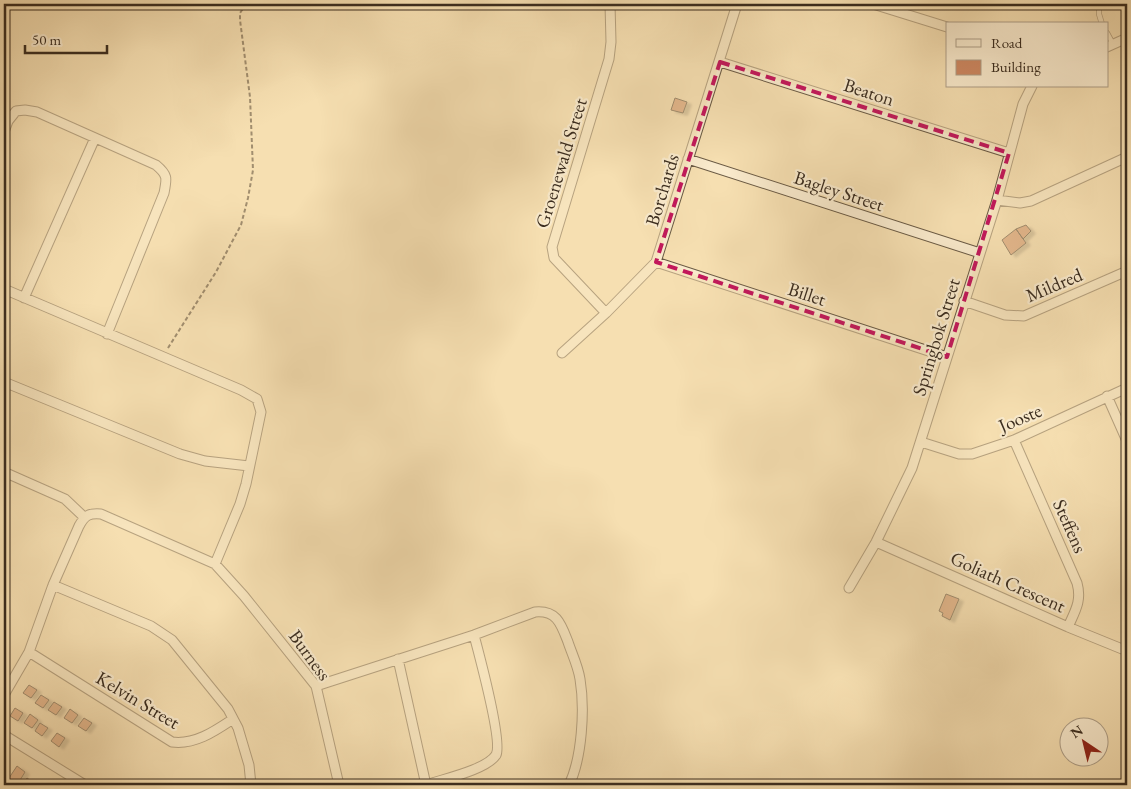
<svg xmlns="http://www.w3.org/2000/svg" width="1131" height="789" font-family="'EB Garamond',serif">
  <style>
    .building { fill: #cc8761; stroke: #3b2d1f; filter: url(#shadow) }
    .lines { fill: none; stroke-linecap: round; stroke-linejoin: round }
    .service-casing { stroke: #6a5a44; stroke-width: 6 }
    .minor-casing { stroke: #6a5a44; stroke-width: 11 }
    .path { stroke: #3b2d1f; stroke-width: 2; stroke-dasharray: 4 2.5; stroke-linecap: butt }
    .service { stroke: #f9eacc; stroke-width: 4.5 }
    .minor { stroke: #f9eacc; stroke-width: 9 }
    .marked { fill: none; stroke: #c2185b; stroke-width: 4; stroke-dasharray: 10 6; stroke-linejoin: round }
    .labels { text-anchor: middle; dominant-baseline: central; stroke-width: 4.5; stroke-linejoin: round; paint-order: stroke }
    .street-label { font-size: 19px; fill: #3b2d1f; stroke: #f9eacc }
  </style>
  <defs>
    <filter id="shadow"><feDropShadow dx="4.5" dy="2.5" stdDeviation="1" flood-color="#0004"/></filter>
  </defs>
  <rect width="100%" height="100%" fill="#f6dfb1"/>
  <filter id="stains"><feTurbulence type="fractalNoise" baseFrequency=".004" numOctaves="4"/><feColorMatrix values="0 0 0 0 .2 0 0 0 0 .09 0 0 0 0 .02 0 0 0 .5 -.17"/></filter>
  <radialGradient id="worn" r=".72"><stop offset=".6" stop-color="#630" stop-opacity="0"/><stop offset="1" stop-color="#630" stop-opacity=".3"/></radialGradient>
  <path class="building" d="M 675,98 L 687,102 L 683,113 L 671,110 Z
    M 1026,225 L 1031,231 L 1023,239 L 1016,229 Z
    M 1016,229 L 1026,243 L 1011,255 L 1002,240 Z
    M 946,594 L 959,599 L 950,620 L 942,616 L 943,613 L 939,611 Z
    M 29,685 L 37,690 L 31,698 L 23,693 Z
    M 41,695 L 49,700 L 43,708 L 35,703 Z
    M 54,702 L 62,707 L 56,715 L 48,710 Z
    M 15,708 L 23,713 L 18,721 L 10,716 Z
    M 70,709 L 78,715 L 72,723 L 64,718 Z
    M 30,714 L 38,720 L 32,728 L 24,723 Z
    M 84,718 L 92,723 L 86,731 L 78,726 Z
    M 40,723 L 48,728 L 42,736 L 35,731 Z
    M 57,733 L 65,738 L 59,747 L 51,741 Z
    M 17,766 L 25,772 L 17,785 L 14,785 L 7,781 Z
    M 27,778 L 34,783 L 33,785 L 22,785 Z"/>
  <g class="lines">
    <g class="service-casing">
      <path id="service" d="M 1099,4 L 1099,14 L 1102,24
        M 1107,33 L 1113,44"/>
    </g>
    <g class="minor-casing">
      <path id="minor" d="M 873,4 L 947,27
        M 1107,47 L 1127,38
        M 720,62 L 1009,153
        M 4,132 L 8,121 L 16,111 L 25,110 L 37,112 L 156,165 C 168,175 167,178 164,193 L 107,334
        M 688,159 L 980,253
        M 997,200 L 1020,203 L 1031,201 L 1127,157
        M 656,262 L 947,357
        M 4,289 L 241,390 L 257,399 L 261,412 L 246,484 L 240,504 L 215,564
        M 24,298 L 95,138
        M 964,301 L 1005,315 L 1024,316 L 1127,271
        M 606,313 L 554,258 L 552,247 L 609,59 L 611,42 L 610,4
        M 562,353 L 606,313 L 656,262 L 737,4
        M 4,382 L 180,454 L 205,461 L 249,466
        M 1107,396 L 1127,441
        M 1014,440 L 1077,583 C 1082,601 1075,611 1068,627
        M 921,442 L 959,454 L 972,454 L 1014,440 L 1127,388
        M 4,472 L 65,499 L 84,517
        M 876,542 L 1068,627 L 1127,651
        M 53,585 L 151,626 L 172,640 L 228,709 L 238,728 L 249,765 L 251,785
        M 849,588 L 876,542 L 912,468 L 997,200 L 1023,104 L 1032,86
        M 29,652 L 172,742 C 195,745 215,731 233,719
        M 398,659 L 426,785
        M 316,686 L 474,635 L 535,612 C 557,610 561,624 568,642 C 572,654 578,666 580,679 C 585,709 582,758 569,785
        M 4,695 L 29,652 L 53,585 L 79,526 C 85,515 89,513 101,514 L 215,564 L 244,596 L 316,686 L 339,785
        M 4,735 L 85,785
        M 426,785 C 443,779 486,770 496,755 C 503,742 479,654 474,635"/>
    </g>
    <path class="path" d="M 168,348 L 216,272 L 241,225 L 248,198 L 253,170 L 250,97 L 240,20 L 240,13 L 246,4"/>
    <use href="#service" class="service"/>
    <use href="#minor" class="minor"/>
  </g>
  <path d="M0 0H1131V789H0ZM 720,62 L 1009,153 L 947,357 L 656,262 Z" fill="#f6dfb1" fill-opacity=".55" fill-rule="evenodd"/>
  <path class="marked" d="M 720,62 L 1009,153 L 947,357 L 656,262 Z"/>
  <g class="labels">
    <g class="street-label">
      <text transform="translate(869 92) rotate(18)">Beaton</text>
      <text transform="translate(561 163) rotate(-73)">Groenewald Street</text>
      <text transform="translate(662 190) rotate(-73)">Borchards</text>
      <text transform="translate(839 191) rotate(18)">Bagley Street</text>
      <text transform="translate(1054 285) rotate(-23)">Mildred</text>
      <text transform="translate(807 294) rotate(18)">Billet</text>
      <text transform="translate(936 337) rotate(-73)">Springbok Street</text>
      <text transform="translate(1020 418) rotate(-23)">Jooste</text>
      <text transform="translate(1070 526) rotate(66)">Steffens</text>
      <text transform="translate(1008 582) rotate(24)">Goliath Crescent</text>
      <text transform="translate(310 655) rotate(54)">Burness</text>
      <text transform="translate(138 700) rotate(31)">Kelvin Street</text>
    </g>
  </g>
  <rect width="1131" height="789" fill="none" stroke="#f6dfb1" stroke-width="20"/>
  <rect x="5" y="5" width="1121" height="779" fill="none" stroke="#3b2d1f" stroke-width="2.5"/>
  <rect x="10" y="10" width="1111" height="769" fill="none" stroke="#3b2d1f"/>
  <rect x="946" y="22" width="162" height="65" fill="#f9eacc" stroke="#ad9e87"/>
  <rect x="956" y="39" width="25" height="8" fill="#f9eacc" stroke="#ad9e87"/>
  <text x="991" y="48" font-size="15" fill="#3b2d1f">Road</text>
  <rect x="956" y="60" width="25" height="15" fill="#cc8761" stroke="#ad9e87"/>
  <text x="991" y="72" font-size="15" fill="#3b2d1f">Building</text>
  <g transform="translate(1084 742) rotate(325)"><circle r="24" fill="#f9eacc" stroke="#ad9e87"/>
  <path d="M0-4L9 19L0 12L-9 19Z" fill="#8f2418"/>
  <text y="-8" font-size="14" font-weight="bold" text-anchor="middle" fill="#3b2d1f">N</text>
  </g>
  <path d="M25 45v8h82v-8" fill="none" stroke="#3b2d1f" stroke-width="2.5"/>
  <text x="32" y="45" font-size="15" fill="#3b2d1f" stroke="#f9eacc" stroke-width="4" paint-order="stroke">50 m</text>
  <rect width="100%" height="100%" filter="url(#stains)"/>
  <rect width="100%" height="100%" fill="url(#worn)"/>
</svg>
